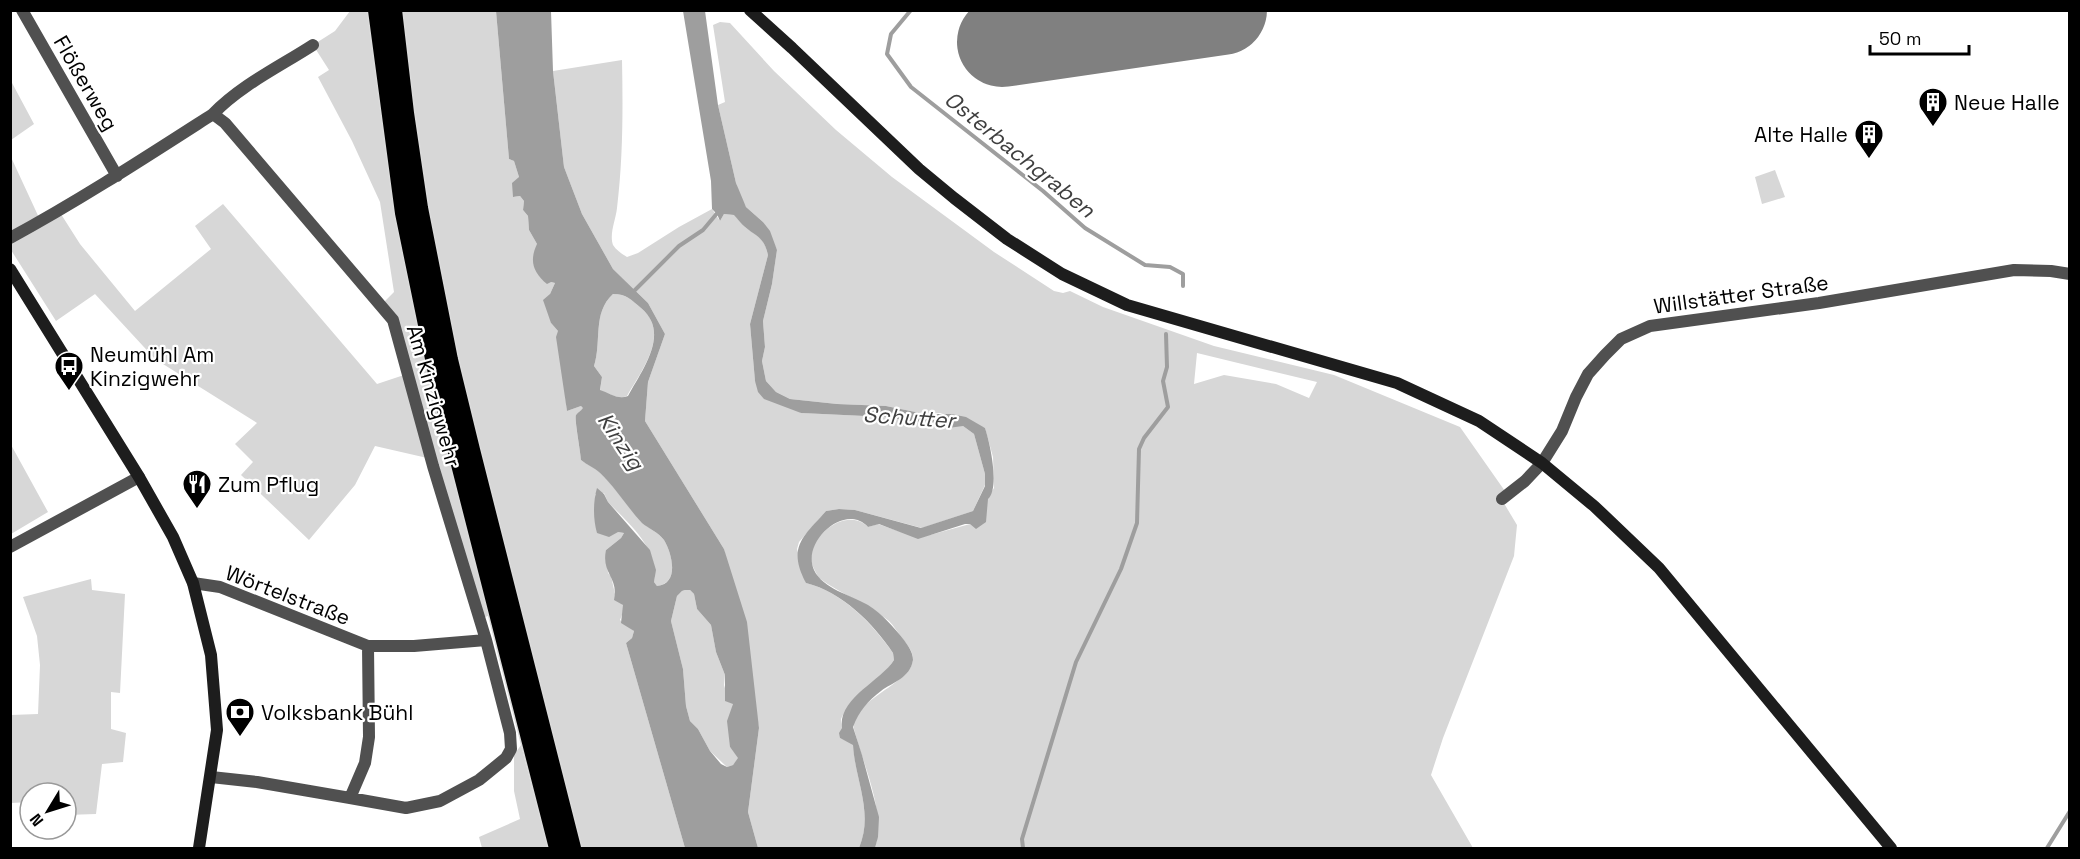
<svg xmlns="http://www.w3.org/2000/svg" width="2080" height="859" font-family="'Space Grotesk',sans-serif">
  <style>
    .green { fill: #d7d7d7; fill-rule: evenodd }
    .water { fill: #9e9e9e; fill-rule: evenodd }
    .lines { fill: none; stroke-linecap: round; stroke-linejoin: round }
    .stream { stroke: #9e9e9e; stroke-width: 4 }
    .runway { stroke: #808080; stroke-width: 90 }
    .highway-casing { stroke: #dbdbdb; stroke-width: 21 }
    .street { stroke: #505050; stroke-width: 12 }
    .secondary { stroke: #1d1d1d; stroke-width: 12 }
    .highway { stroke: #000; stroke-width: 18 }
    .labels { text-anchor: middle; dominant-baseline: central; stroke-width: 4.5; stroke-linejoin: round; paint-order: stroke }
    .street-label { font-size: 21px; fill: #000; stroke: #fff }
    .poi-label { font-size: 21px; fill: #000; stroke: #fff; text-anchor: start }
    .water-label { font-size: 22px; font-style: italic; fill: #3f3f3f; stroke: #fff }
  </style>
  <rect width="100%" height="100%" fill="#fff"/>
  <path class="green" d="M 350,11 L 370,11 C 377,75 383,140 394,204 C 419,343 455,479 490,615 L 483,618 L 436,460 L 375,446 L 355,485 L 309,540 L 241,475 L 253,462 L 235,444 L 257,423 L 155,359 L 95,294 L 56,321 L 11,250 L 10,155 L 41,222 L 59,211 L 80,244 L 135,311 L 211,249 L 195,226 L 223,204 L 377,384 L 407,374 L 381,305 L 394,292 L 380,202 L 352,141 L 318,77 L 329,70 L 313,45 L 335,31 Z
    M 402,11 L 496,11 L 509,159 L 514,161 L 519,177 L 514,197 L 520,196 L 524,201 L 523,210 L 528,216 L 529,230 L 537,244 L 551,282 L 555,283 L 550,294 L 551,323 L 558,331 L 567,411 L 581,406 L 584,408 C 581,411 578,412 576,415 C 574,419 581,453 581,460 C 587,465 595,467 600,473 C 616,487 627,507 642,522 C 648,528 659,533 664,540 C 672,553 680,583 657,586 L 654,582 C 660,549 629,524 608,502 L 604,493 L 595,494 L 596,503 L 618,532 L 624,533 L 621,538 L 606,550 L 608,573 L 611,576 L 615,594 L 623,605 L 623,612 L 620,620 L 634,631 L 632,638 L 626,643 L 685,848 L 581,848 L 456,359 L 428,210 L 411,108 Z
    M 720,22 L 730,23 L 774,71 L 836,130 L 892,177 L 994,252 L 1054,291 L 1063,293 L 1070,291 L 1103,307 L 1214,346 L 1334,375 L 1460,427 L 1507,494 L 1502,500 L 1517,525 L 1514,556 L 1443,738 L 1431,775 L 1473,848 L 875,848 C 886,811 863,765 854,729 C 847,702 912,684 913,659 C 913,651 907,645 903,639 C 898,633 894,626 889,621 C 869,604 840,594 819,578 C 815,571 810,563 811,555 C 813,532 849,507 868,527 L 878,524 L 901,532 L 930,535 L 970,524 L 994,488 L 993,457 L 985,428 L 940,413 L 925,414 L 886,406 L 837,404 L 790,399 L 776,392 L 766,381 L 762,361 L 765,347 L 763,321 L 772,284 L 777,250 L 763,222 L 746,207 L 740,196 L 736,183 L 718,105 L 725,102 L 713,25 ZM 1197,353 L 1317,382 L 1309,398 L 1276,384 L 1224,375 L 1194,384 Z
    M 622,60 C 623,109 623,159 617,208 C 616,219 609,234 613,245 C 616,250 622,254 627,257 L 638,253 L 679,227 L 712,209 L 720,221 L 724,214 L 735,215 C 738,219 741,224 745,227 C 758,237 764,237 768,255 L 750,324 L 755,381 L 801,413 L 886,417 L 914,422 L 930,421 L 939,423 L 963,426 L 974,434 L 985,474 L 985,485 L 973,511 L 922,528 L 855,510 L 839,509 L 826,511 L 799,542 L 797,549 L 806,583 C 842,592 872,623 893,653 L 894,660 C 879,684 853,693 841,719 L 842,728 L 840,738 L 853,744 C 855,780 874,813 859,848 L 758,848 L 748,812 L 759,728 L 724,549 L 645,421 L 648,382 L 665,334 L 648,303 L 613,269 L 582,214 L 564,167 L 553,71 Z
    M 11,81 L 34,124 L 11,140 L 10,140 Z
    M 1775,170 L 1785,197 L 1762,204 L 1755,177 Z
    M 613,294 C 627,294 631,300 641,308 C 671,333 642,370 627,396 C 618,400 609,393 600,391 L 602,377 L 594,366 C 602,342 592,313 613,294 Z
    M 10,443 L 48,512 L 11,534 L 10,534 Z
    M 91,579 L 92,590 L 125,594 L 120,693 L 111,692 L 111,729 L 126,733 L 123,762 L 102,764 L 96,814 L 66,815 L 66,793 L 30,793 L 30,802 L 11,803 L 11,715 L 38,714 L 40,665 L 37,636 L 23,597 Z
    M 685,590 L 690,590 L 694,594 L 697,609 L 711,625 L 716,652 L 725,675 L 724,685 L 729,701 L 733,703 L 730,747 L 739,758 L 733,765 L 727,767 L 710,751 L 698,729 L 690,721 L 686,706 L 683,669 L 671,621 L 677,596 L 682,591 Z
    M 521,745 L 548,848 L 482,848 L 479,837 L 520,819 L 514,791 L 514,755 Z"/>
  <path class="water" d="M 496,11 L 551,11 L 553,71 L 564,167 L 582,214 L 613,269 L 648,303 L 665,334 L 648,382 L 645,421 L 724,549 L 747,622 L 759,728 L 748,812 L 758,848 L 685,848 L 626,643 L 632,638 L 634,631 L 621,623 L 623,605 L 614,600 C 619,577 601,574 606,550 L 621,538 L 624,533 L 618,532 L 609,537 L 597,533 C 593,520 593,501 597,488 L 604,494 L 608,502 L 650,550 L 656,570 L 654,582 L 657,586 C 680,584 672,553 664,540 C 659,533 648,528 642,523 C 627,507 616,488 600,473 C 595,468 587,465 581,460 C 581,453 574,418 576,415 C 578,412 581,411 583,408 L 581,406 L 567,411 L 556,337 L 558,331 L 551,323 L 543,300 L 550,294 L 555,283 L 551,282 L 547,284 C 533,272 529,261 537,244 L 529,230 L 528,216 L 523,210 L 524,201 L 520,196 L 513,197 L 512,183 L 519,177 L 514,161 L 509,159 ZM 613,294 C 627,294 631,300 641,308 C 671,333 642,370 628,396 C 618,400 609,393 600,390 L 602,377 L 594,366 C 602,342 592,313 613,294 ZM 685,590 L 690,590 L 694,594 L 697,609 L 711,625 L 716,652 L 725,675 L 725,701 L 733,704 L 727,721 L 730,747 L 738,758 L 733,765 L 727,767 L 721,764 L 710,751 L 698,729 L 690,721 L 686,706 L 683,669 L 671,621 L 677,596 L 682,591 Z
    M 683,11 L 705,11 L 718,105 L 736,183 L 746,207 L 763,222 L 770,231 L 777,250 L 772,284 L 763,321 L 765,347 L 762,361 L 766,381 L 776,392 L 790,399 L 837,404 L 886,406 L 925,414 L 951,414 L 966,417 L 985,428 C 990,443 1000,488 988,499 L 986,522 L 976,529 L 970,524 L 965,524 L 918,539 L 879,524 L 868,527 C 846,502 801,541 814,570 C 823,589 851,595 868,605 C 882,614 893,626 904,640 C 908,646 913,652 913,660 C 910,678 893,682 881,691 C 868,701 859,711 853,727 L 862,755 L 879,817 L 878,837 L 875,848 L 859,848 C 874,813 855,780 853,745 L 840,738 L 839,733 L 842,728 C 838,698 880,682 894,660 L 893,653 C 873,623 842,592 806,583 C 787,547 803,537 826,511 L 839,509 L 855,510 L 921,528 L 973,511 L 985,486 L 985,474 L 974,434 L 963,426 L 948,428 L 930,421 L 914,422 L 886,417 L 801,413 L 764,399 L 758,392 L 755,381 L 750,324 L 768,255 C 764,237 757,237 745,227 C 741,224 738,219 734,215 L 724,214 L 720,221 L 717,214 L 712,209 L 711,181 Z"/>
  <g class="lines">
    <path class="stream" d="M 911,10 L 891,34 L 887,54 L 911,87 L 1043,191 L 1085,228 L 1145,265 L 1170,267 L 1183,274 L 1183,286
      M 635,290 L 679,246 L 703,230 L 719,211
      M 1023,848 L 1022,839 L 1076,662 L 1121,569 L 1137,523 L 1139,449 L 1144,438 L 1168,407 L 1163,381 L 1167,367 L 1166,334
      M 2047,848 L 2070,811"/>
    <path class="runway" d="M 1002,42 L 1222,10"/>
    <g class="highway-casing">
      <path id="highway" d="M 377,10 L 404,213 L 438,378 L 558,848
        M 393,10 L 405,113 L 419,208 L 449,360 L 471,450 L 572,848"/>
    </g>
    <path class="street" d="M 22,10 L 117,176
      M 213,114 C 241,85 279,67 313,45
      M 10,238 C 80,200 146,157 213,114 L 225,123 L 393,320 L 433,466 L 486,640 L 510,733 L 511,749 L 506,758 L 479,780 L 440,801 L 406,808 L 350,798 L 365,763 L 369,737 L 368,646 L 220,587 L 193,583
      M 1502,499 L 1525,481 L 1542,463 L 1562,431 L 1576,397 L 1588,374 L 1605,355 L 1621,339 L 1650,326 L 1819,303 L 2014,270 L 2051,271 L 2070,274
      M 10,547 L 139,477
      M 368,646 L 414,646 L 486,640
      M 211,777 L 257,782 L 350,798"/>
    <path class="secondary" d="M 750,10 L 792,48 L 919,169 L 954,198 L 1007,239 L 1062,274 L 1127,305 L 1397,383 L 1479,421 L 1542,463 L 1594,506 L 1659,568 L 1891,848
      M 10,269 L 139,477 L 173,537 L 193,583 L 211,655 L 217,730 L 199,848"/>
    <use href="#highway" class="highway"/>
  </g>
  <defs>
    <g id="building-pin" transform="scale(1.5)"><path d="M0 17L-7.5 6A9.5 9.5 0 1 1 7.5 6Z" fill="#000" stroke="#fff"/><path d="M-4-6H4V6H1V3H-1V6H-4ZM-2.5-4.3h1.7v1.8h-1.7ZM.8-4.3h1.7v1.8H.8ZM-2.5-1h1.7V.8h-1.7ZM.8-1h1.7V.8H.8Z" fill="#fff"/></g>
    <g id="bus-pin" transform="scale(1.5)"><path d="M0 17L-7.5 6A9.5 9.5 0 1 1 7.5 6Z" fill="#000" stroke="#fff"/><path d="M-5-6H5V4H4V6H2V4H-2V6H-4V4H-5ZM-3.5-4V0h7V-4ZM-3.5 1.2v1.5H-2V1.2ZM2 1.2v1.5H3.5V1.2Z" fill="#fff"/></g>
    <g id="restaurant-pin" transform="scale(1.5)"><path d="M0 17L-7.5 6A9.5 9.5 0 1 1 7.5 6Z" fill="#000" stroke="#fff"/><path d="M-5-6h1v4h1v-4h1v4h1v-4h1v5L-1.5 .5V6h-2V.5L-5-1ZM5-6V6H3V1.5H1.5Q1.5-4 5-6Z" fill="#fff"/></g>
    <g id="bank-pin" transform="scale(1.5)"><path d="M0 17L-7.5 6A9.5 9.5 0 1 1 7.5 6Z" fill="#000" stroke="#fff"/><path d="M-6-4H6V4H-6ZM0-2.3a2.3 2.3 0 1 0 0 4.6a2.3 2.3 0 1 0 0-4.6Z" fill="#fff"/></g>
  </defs>
  <g fill-rule="evenodd">
    <use href="#building-pin" x="1933" y="102"/>
    <use href="#building-pin" x="1869" y="134"/>
    <use href="#bus-pin" x="69" y="366"/>
    <use href="#restaurant-pin" x="197" y="484"/>
    <use href="#bank-pin" x="240" y="712"/>
  </g>
  <g class="labels">
    <g class="street-label">
      <text transform="translate(86 83) rotate(60)">Flößerweg</text>
      <text transform="translate(1741 294) rotate(-8)">Willstätter Straße</text>
      <text transform="translate(434 396) rotate(74)">Am Kinzigwehr</text>
      <text transform="translate(288 595) rotate(21)">Wörtelstraße</text>
    </g>
    <g class="poi-label">
      <text x="1954" y="102">Neue Halle</text>
      <text x="1848" y="134" text-anchor="end">Alte Halle</text>
      <text x="90" y="354">Neumühl Am<tspan x="90" dy="24">Kinzigwehr</tspan></text>
      <text x="218" y="484">Zum Pflug</text>
      <text x="261" y="712">Volksbank Bühl</text>
    </g>
    <g class="water-label">
      <text transform="translate(1020 154) rotate(39)">Osterbachgraben</text>
      <text transform="translate(909 417) rotate(4)">Schutter</text>
      <text transform="translate(621 441) rotate(56)">Kinzig</text>
    </g>
  </g>
  <rect width="2080" height="859" fill="none" stroke="#000000" stroke-width="24"/>
  <g transform="translate(48 811) rotate(232)"><circle r="28" fill="#ffffff" stroke="#999999" stroke-width="1.5"/>
  <path d="M0-4.5L10 22L0 15L-10 22Z" fill="#000000"/>
  <text y="-9" font-size="16" font-weight="bold" text-anchor="middle" fill="#000000">N</text>
  </g>
  <path d="M1870 45v9h99v-9" fill="none" stroke="#000000" stroke-width="3"/>
  <text x="1879" y="45" font-size="18" fill="#000000" stroke="#ffffff" stroke-width="4.5" paint-order="stroke">50 m</text>
</svg>
